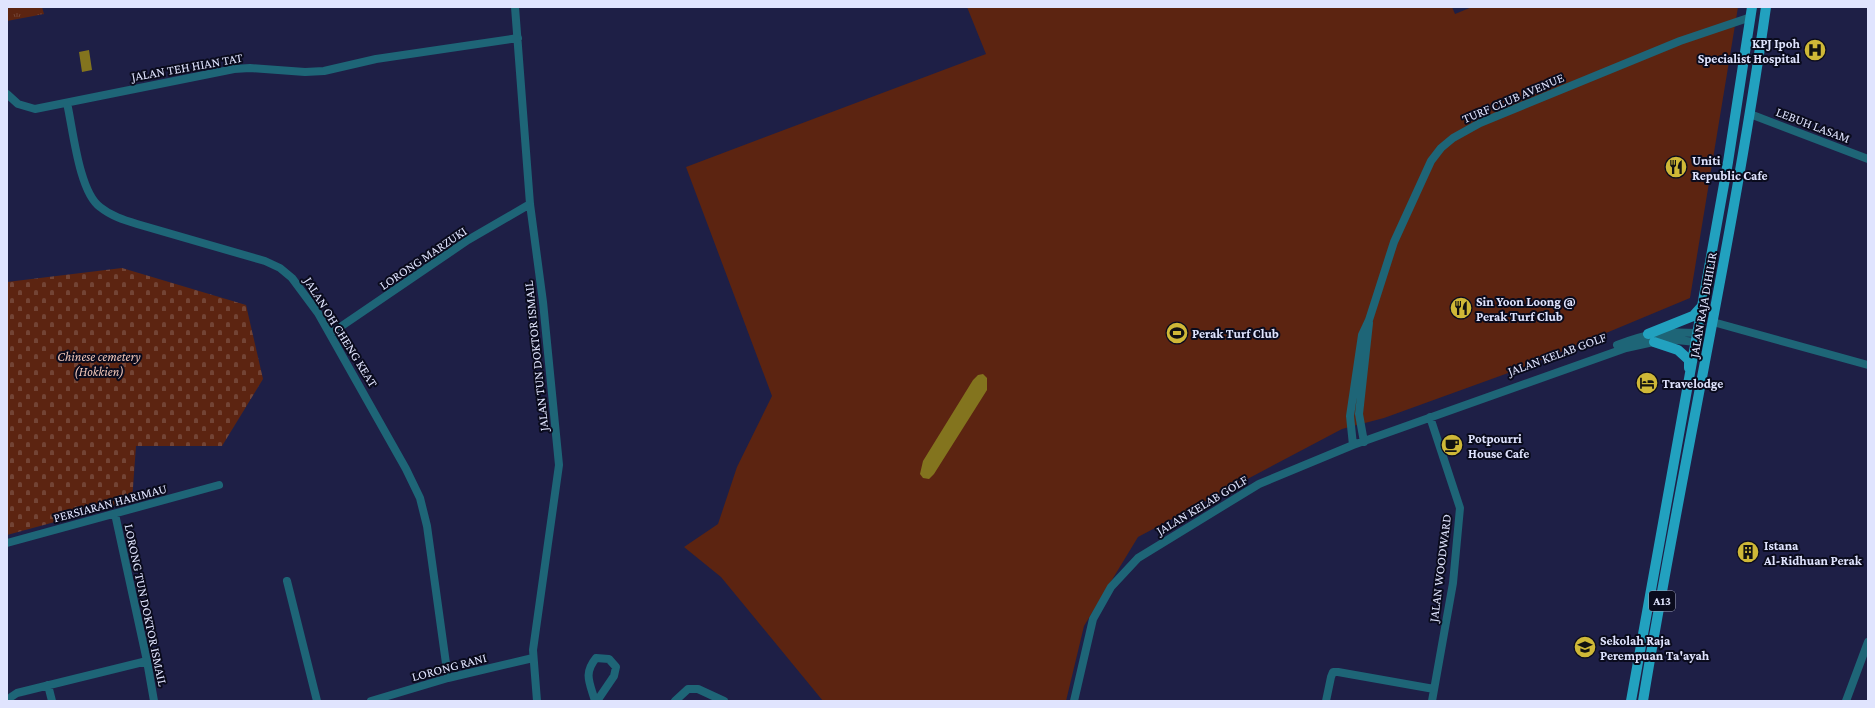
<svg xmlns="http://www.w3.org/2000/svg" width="1875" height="708" font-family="'Crimson Pro',serif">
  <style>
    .grass { fill: url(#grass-tufts) }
    .cemetery { fill: url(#cemetery-stones) }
    .pitch { fill: #5c2411 }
    .water { fill: #83741e }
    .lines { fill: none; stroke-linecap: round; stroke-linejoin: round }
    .minor { stroke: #1e6577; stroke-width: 8 }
    .major { stroke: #22a1bf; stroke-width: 10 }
    .labels { text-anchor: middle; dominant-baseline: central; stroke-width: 4; stroke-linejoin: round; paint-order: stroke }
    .shield { fill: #0a0b1d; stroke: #a0a3ba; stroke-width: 1 }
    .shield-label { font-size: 12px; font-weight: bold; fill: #e0e4fe }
    .poi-label { font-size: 13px; font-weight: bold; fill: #e0e4fe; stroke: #0a0b1d; text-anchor: start }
    .street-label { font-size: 13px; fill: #e0e4fe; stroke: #0a0b1d }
    .park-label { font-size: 13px; font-style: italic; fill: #f1c6b8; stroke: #0a0b1d }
  </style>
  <defs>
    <pattern id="grass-tufts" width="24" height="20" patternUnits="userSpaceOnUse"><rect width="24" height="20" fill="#5c2411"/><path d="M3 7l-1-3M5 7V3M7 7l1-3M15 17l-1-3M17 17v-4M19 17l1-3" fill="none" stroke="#734435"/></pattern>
    <pattern id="cemetery-stones" width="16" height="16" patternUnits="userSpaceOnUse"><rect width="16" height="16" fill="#5c2411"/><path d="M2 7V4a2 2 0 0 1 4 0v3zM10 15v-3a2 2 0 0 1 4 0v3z" fill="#734435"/></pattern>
  </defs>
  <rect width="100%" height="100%" fill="#1e1f46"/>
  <path class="grass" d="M 7,7 L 42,7 L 44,14 L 7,21 Z"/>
  <path class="cemetery" d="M 122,268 L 246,305 L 263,379 L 222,446 L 136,446 L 132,501 L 7,535 L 7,282 Z"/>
  <path class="pitch" d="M 967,7 L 1452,7 L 1455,14 L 1472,7 L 1738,7 L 1690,298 L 1522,368 L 1384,418 L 1342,429 L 1138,537 L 1084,626 L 1066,701 L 823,701 L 721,577 L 684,547 L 718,524 L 737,467 L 772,396 L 686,167 L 986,54 Z"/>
  <path class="water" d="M 89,50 L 92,70 L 82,72 L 79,52 Z
    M 983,374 L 987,378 L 987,390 L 934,474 L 929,479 L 923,478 L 920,474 L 923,461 L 973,380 L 978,375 Z"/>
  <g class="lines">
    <path class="minor" d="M 515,7 L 530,204 L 543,302 L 559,465 L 533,650 L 537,701
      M 7,94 L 18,104 L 35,109 L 234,69 L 250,68 L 305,72 L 324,71 L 376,59 L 518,38
      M 67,103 C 73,129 79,192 100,207 C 111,216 124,220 137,224 L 265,261 L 280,268 L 292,278 L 318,313 L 406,469 L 420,498 L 427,526 L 448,678
      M 1750,114 L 1868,159
      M 1713,322 L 1868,365
      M 330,334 L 468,240 L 530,204
      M 1617,345 C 1649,333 1663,331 1697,333
      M 1430,417 L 1460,508 L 1453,583 L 1432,701
      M 1364,442 L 1359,414 L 1369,323
      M 1353,445 L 1350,416 L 1362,335 L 1369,320 L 1394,242 L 1431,161 L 1441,148 L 1453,138 L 1480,123 L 1680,41 L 1751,17
      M 115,514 L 147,661 L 154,701
      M 7,543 L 219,485
      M 287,581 L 317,701
      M 48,685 L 52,701
      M 11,701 L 11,697 L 17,693 L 147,661
      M 371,701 L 448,678 L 533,658
      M 595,701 C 590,683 583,674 596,658 L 609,659 L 616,667 L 614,676 L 597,701
      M 675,701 L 688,689 L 698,689 L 724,701
      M 1074,701 L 1093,619 L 1111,587 L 1138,558 L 1259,484 L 1353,445 L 1626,348 L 1667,339 L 1696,342
      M 1326,701 L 1331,677 L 1333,672 L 1338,672 L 1434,689
      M 1846,701 L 1868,642"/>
    <path class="major" d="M 1648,334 L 1693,316 L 1702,306
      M 1654,342 L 1678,350 L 1689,360 L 1689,368
      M 1631,701 L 1728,162 L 1752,7
      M 1643,701 C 1681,469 1733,240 1766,7"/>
  </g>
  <defs>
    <g id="hospital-disc" transform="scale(1.15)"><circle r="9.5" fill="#cfb837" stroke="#0a0b1d"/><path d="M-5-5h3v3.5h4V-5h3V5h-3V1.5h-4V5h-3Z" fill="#111"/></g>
    <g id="restaurant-disc" transform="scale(1.15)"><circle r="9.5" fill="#cfb837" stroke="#0a0b1d"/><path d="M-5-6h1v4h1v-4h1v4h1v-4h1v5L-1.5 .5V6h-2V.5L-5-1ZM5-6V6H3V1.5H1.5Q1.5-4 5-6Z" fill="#111"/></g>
    <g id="stadium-disc" transform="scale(1.15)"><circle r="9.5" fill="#cfb837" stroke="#0a0b1d"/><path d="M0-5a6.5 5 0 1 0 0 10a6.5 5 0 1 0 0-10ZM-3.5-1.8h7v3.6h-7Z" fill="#111"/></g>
    <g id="hotel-disc" transform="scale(1.15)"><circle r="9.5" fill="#cfb837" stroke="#0a0b1d"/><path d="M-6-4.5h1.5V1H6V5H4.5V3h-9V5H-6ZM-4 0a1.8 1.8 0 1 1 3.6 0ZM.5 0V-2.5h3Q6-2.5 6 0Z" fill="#111"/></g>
    <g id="cafe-disc" transform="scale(1.15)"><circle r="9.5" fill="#cfb837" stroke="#0a0b1d"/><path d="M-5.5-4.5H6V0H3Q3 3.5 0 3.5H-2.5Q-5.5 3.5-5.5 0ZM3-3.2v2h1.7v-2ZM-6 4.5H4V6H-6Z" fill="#111"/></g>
    <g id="building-disc" transform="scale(1.15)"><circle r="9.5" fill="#cfb837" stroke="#0a0b1d"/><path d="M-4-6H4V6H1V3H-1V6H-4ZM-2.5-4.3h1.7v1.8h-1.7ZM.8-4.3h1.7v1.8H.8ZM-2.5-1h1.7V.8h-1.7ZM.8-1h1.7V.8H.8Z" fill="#111"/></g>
    <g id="school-disc" transform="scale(1.15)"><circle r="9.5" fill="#cfb837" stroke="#0a0b1d"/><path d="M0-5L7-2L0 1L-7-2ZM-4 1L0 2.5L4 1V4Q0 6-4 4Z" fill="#111"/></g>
  </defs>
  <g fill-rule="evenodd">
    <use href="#hospital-disc" x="1815" y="50"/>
    <use href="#restaurant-disc" x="1676" y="167"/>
    <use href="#restaurant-disc" x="1461" y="308"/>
    <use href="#stadium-disc" x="1177" y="333"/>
    <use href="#hotel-disc" x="1647" y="383"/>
    <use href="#cafe-disc" x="1452" y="445"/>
    <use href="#building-disc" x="1748" y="552"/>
    <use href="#school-disc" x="1585" y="647"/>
  </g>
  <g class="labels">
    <rect class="shield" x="1649" y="591" width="26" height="20" rx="3"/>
    <g class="shield-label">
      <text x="1662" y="601">A13</text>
    </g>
    <g class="poi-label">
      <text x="1800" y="43" text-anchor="end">KPJ Ipoh<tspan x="1800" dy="15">Specialist Hospital</tspan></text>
      <text x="1692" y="160">Uniti<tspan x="1692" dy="15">Republic Cafe</tspan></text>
      <text x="1476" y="301">Sin Yoon Loong @<tspan x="1476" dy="15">Perak Turf Club</tspan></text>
      <text x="1192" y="333">Perak Turf Club</text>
      <text x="1662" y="383">Travelodge</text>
      <text x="1468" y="438">Potpourri<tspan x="1468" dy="15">House Cafe</tspan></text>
      <text x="1764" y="545">Istana<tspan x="1764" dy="15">Al-Ridhuan Perak</tspan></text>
      <text x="1600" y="640">Sekolah Raja<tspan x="1600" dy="15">Perempuan Ta'ayah</tspan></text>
    </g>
    <g class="street-label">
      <text transform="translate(187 67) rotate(-10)">JALAN TEH HIAN TAT</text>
      <text transform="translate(1513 98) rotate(-23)">TURF CLUB AVENUE</text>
      <text transform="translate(1813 125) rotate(21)">LEBUH LASAM</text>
      <text transform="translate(423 258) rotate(-34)">LORONG MARZUKI</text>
      <text transform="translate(1703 305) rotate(-80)">JALAN RAJA DIHILIR</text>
      <text transform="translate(341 332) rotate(58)">JALAN OH CHENG KEAT</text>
      <text transform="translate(1557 354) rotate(-20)">JALAN KELAB GOLF</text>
      <text transform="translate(536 356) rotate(-96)">JALAN TUN DOKTOR ISMAIL</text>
      <text transform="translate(110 503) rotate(-15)">PERSIARAN HARIMAU</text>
      <text transform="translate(1202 505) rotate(-31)">JALAN KELAB GOLF</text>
      <text transform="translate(1440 568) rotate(-83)">JALAN WOODWARD</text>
      <text transform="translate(146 605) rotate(78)">LORONG TUN DOKTOR ISMAIL</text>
      <text transform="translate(449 667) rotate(-15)">LORONG RANI</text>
    </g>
    <g class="park-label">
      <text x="99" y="356">Chinese cemetery<tspan x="99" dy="15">(Hokkien)</tspan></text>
    </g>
  </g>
  <rect width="1875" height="708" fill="none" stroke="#e0e4fe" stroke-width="16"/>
</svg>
